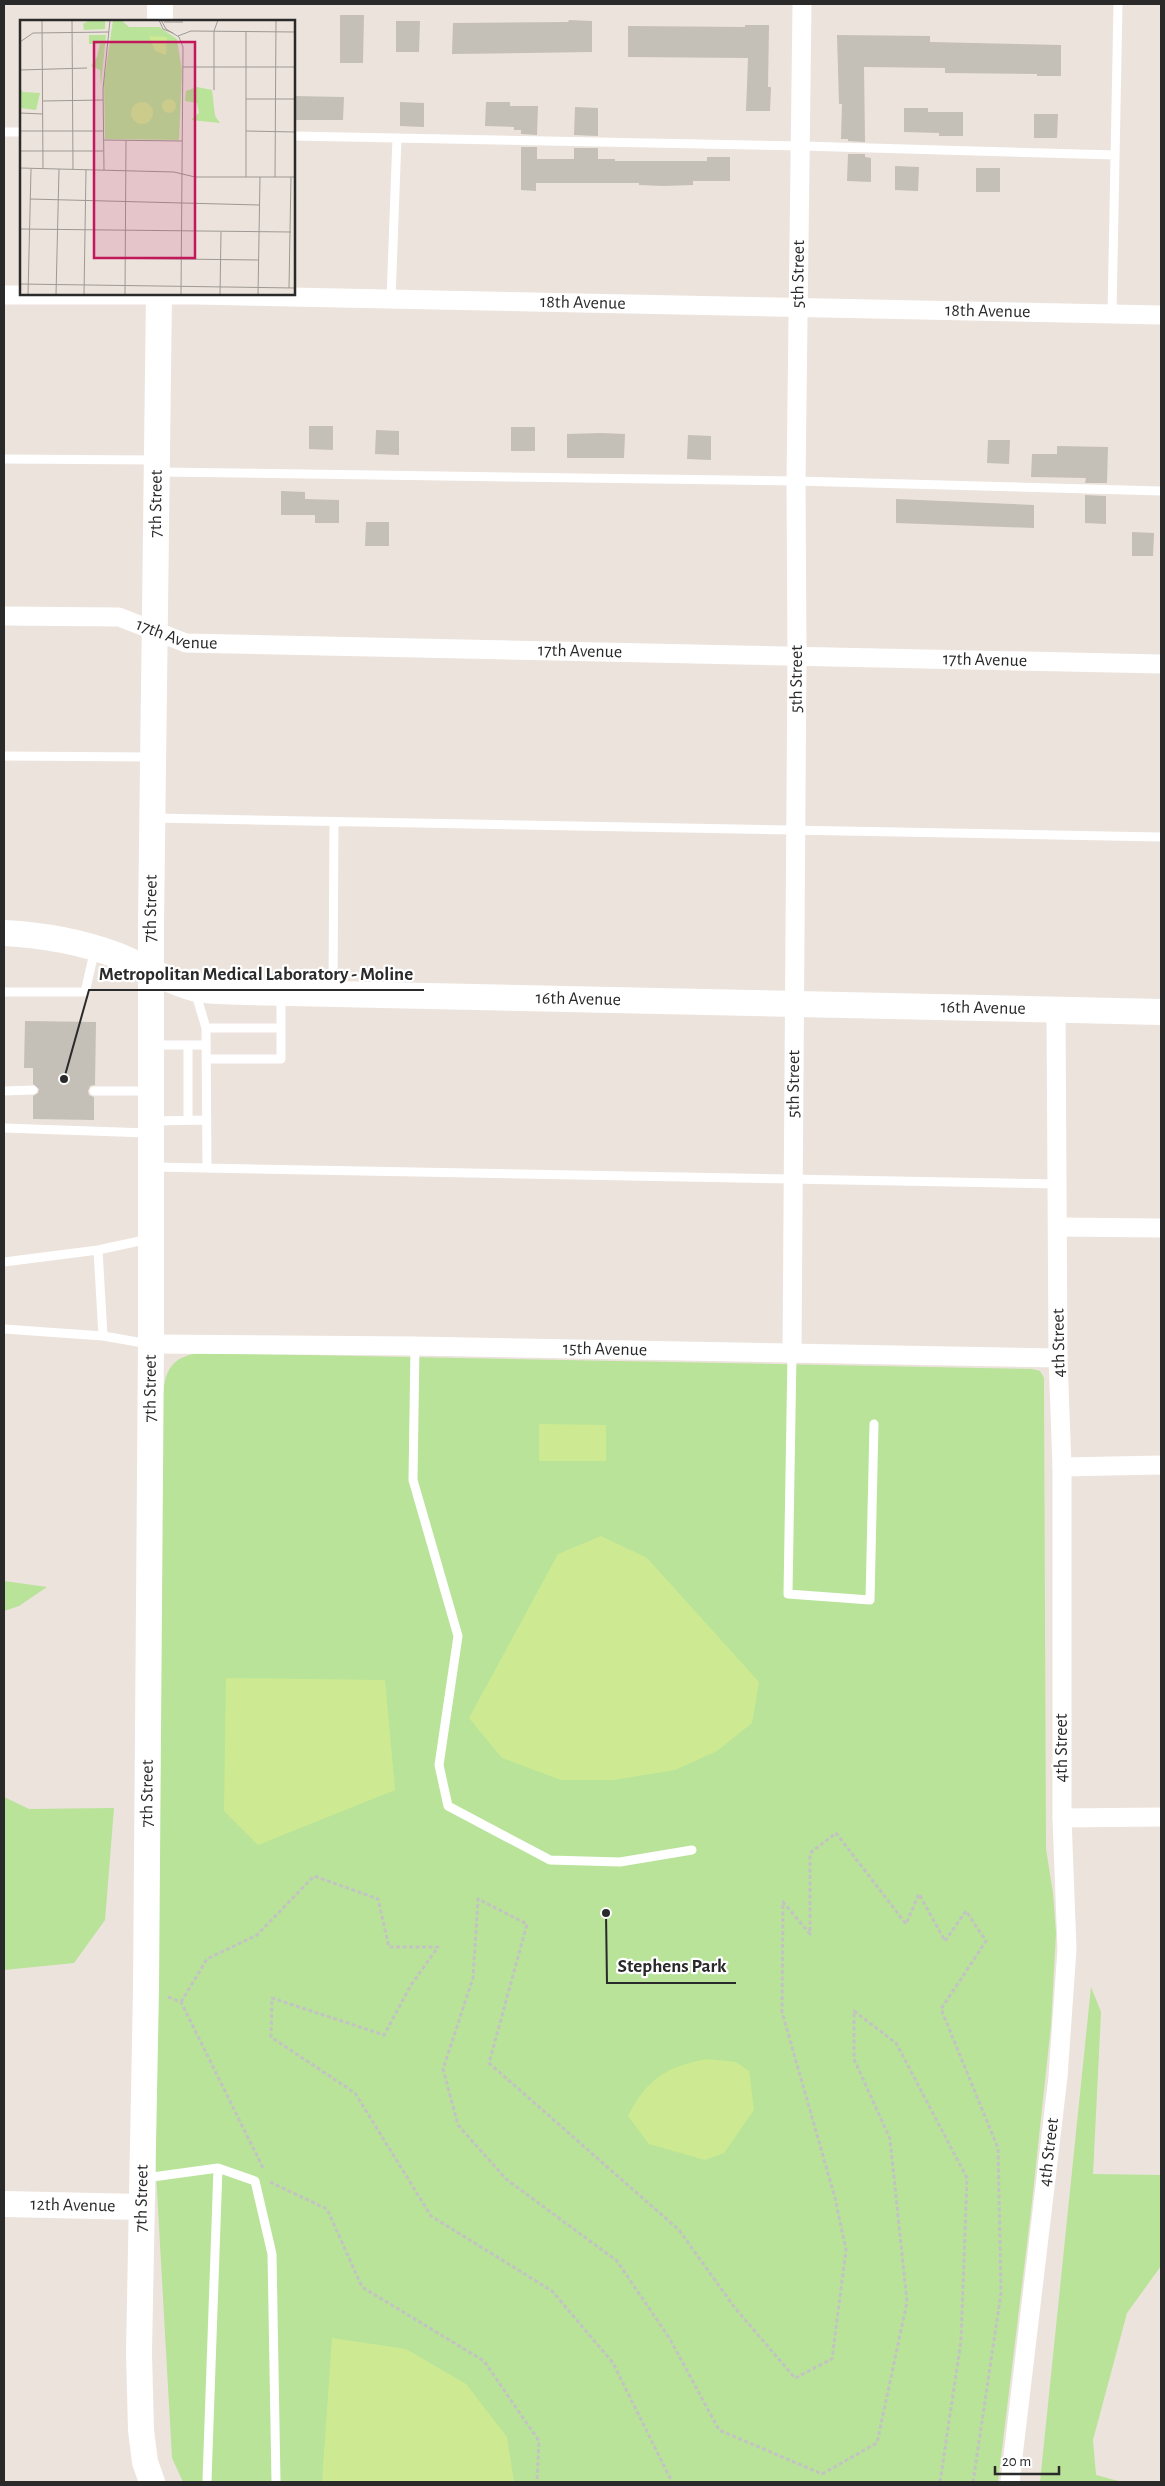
<svg xmlns="http://www.w3.org/2000/svg" width="1165" height="2486" font-family="'Alegreya Sans',sans-serif">
  <style>
    .green { fill: #b8e398 }
    .pitch { fill: #cdea93 }
    .building { fill: #c4bfb7 }
    .lines { fill: none; stroke-linecap: round; stroke-linejoin: round }
    .path { stroke: #c3c3c3; stroke-width: 3; stroke-dasharray: 4 2.5; stroke-linecap: butt }
    .lane { stroke: #fff; stroke-width: 9 }
    .street { stroke: #fff; stroke-width: 19 }
    .secondary { stroke: #fff; stroke-width: 26 }
    .labels { text-anchor: middle; dominant-baseline: central; stroke-width: 4.5; stroke-linejoin: round; paint-order: stroke }
    .street-label { font-size: 18px; fill: #2a2a2a; stroke: #fff }
    .inset-road { fill: none; stroke: #9e9995; stroke-width: 1 }
    .view { fill: #c2185b; fill-opacity: 0.15; stroke: #c2185b; stroke-width: 2.5 }
    .inset-edge { fill: none; stroke: #2a2a2a; stroke-width: 2.5 }
    .leader { fill: none; stroke: #2a2a2a; stroke-width: 2 }
    .callout-dot { fill: #2a2a2a; stroke: #fff; stroke-width: 2 }
    .callout-label { font-size: 19px; text-anchor: middle; font-weight: bold; fill: #2a2a2a; stroke: #fff; stroke-width: 4.5; stroke-linejoin: round; paint-order: stroke }
  </style>
  <rect width="100%" height="100%" fill="#ece3dc"/>
  <path class="green" d="M 202,1353 L 1032,1369 L 1040,1371 L 1044,1378 L 1044,1391 L 1046,1849 L 1053,1893 L 1056,1933 L 1051,2025 L 1031,2211 L 998,2482 L 183,2482 L 172,2458 L 155,2155 L 162,1416 C 164,1384 161,1356 202,1353 Z
    M 4,1581 L 47,1587 L 19,1606 L 4,1611 Z
    M 4,1797 L 29,1809 L 114,1808 L 105,1920 L 74,1963 L 4,1970 Z
    M 1091,1987 L 1101,2012 L 1093,2174 L 1161,2175 L 1161,2266 L 1127,2313 L 1093,2440 L 1096,2475 L 1122,2482 L 1040,2482 Z"/>
  <path class="pitch" d="M 539,1424 L 606,1425 L 606,1461 L 539,1461 Z
    M 601,1536 L 647,1558 L 759,1682 L 752,1723 L 717,1751 L 675,1770 L 613,1780 L 561,1780 L 502,1758 L 469,1718 L 558,1554 Z
    M 226,1678 L 385,1680 L 395,1790 L 258,1845 L 224,1811 Z
    M 707,2059 L 736,2062 L 749,2071 L 754,2110 L 724,2153 L 705,2160 L 649,2144 L 628,2116 C 648,2078 666,2067 707,2059 Z
    M 332,2338 L 406,2349 L 466,2384 L 507,2437 L 514,2482 L 322,2482 Z"/>
  <path class="building" d="M 340,15 L 364,15 L 363,63 L 340,63 Z
    M 569,20 L 592,21 L 592,52 L 452,54 L 453,23 L 568,22 Z
    M 396,21 L 420,21 L 419,52 L 396,52 Z
    M 745,25 L 769,25 L 768,87 L 771,87 L 770,111 L 746,111 L 748,58 L 628,57 L 628,26 L 745,27 Z
    M 837,35 L 930,36 L 930,42 L 1061,45 L 1061,76 L 1037,76 L 1037,74 L 945,73 L 945,68 L 864,67 L 865,142 L 848,141 L 848,139 L 841,139 L 842,104 L 839,104 Z
    M 294,96 L 344,97 L 343,120 L 294,120 Z
    M 400,102 L 424,103 L 424,127 L 400,126 Z
    M 486,102 L 510,102 L 510,106 L 538,106 L 537,135 L 521,134 L 521,130 L 514,130 L 514,127 L 485,126 Z
    M 575,107 L 598,108 L 598,136 L 574,135 Z
    M 904,108 L 928,108 L 928,112 L 963,112 L 963,136 L 939,136 L 939,133 L 904,132 Z
    M 1034,114 L 1058,114 L 1057,138 L 1034,138 Z
    M 521,147 L 537,147 L 537,159 L 574,159 L 574,148 L 598,148 L 598,159 L 615,159 L 615,161 L 707,161 L 707,157 L 730,157 L 730,181 L 693,181 L 693,185 L 663,186 L 639,185 L 639,183 L 536,183 L 536,191 L 521,190 Z
    M 848,154 L 865,154 L 865,157 L 871,158 L 871,182 L 847,181 Z
    M 895,166 L 919,167 L 918,191 L 895,190 Z
    M 976,168 L 1000,168 L 1000,192 L 976,192 Z
    M 309,426 L 333,426 L 333,450 L 309,449 Z
    M 511,427 L 535,427 L 535,451 L 511,451 Z
    M 376,430 L 399,431 L 399,455 L 375,454 Z
    M 601,433 L 625,434 L 624,458 L 567,458 L 567,434 Z
    M 688,435 L 711,436 L 711,460 L 687,459 Z
    M 988,440 L 1010,440 L 1009,464 L 987,463 Z
    M 1057,446 L 1108,447 L 1107,483 L 1085,483 L 1086,478 L 1031,477 L 1032,454 L 1057,454 Z
    M 281,491 L 305,492 L 305,499 L 339,500 L 339,523 L 315,523 L 315,515 L 281,515 Z
    M 1085,495 L 1106,496 L 1106,524 L 1085,523 Z
    M 896,499 L 1034,505 L 1034,528 L 896,523 Z
    M 366,522 L 389,522 L 389,546 L 365,546 Z
    M 1132,532 L 1154,533 L 1153,556 L 1132,556 Z
    M 25,1021 L 96,1022 L 95,1085 L 90,1086 L 88,1091 L 89,1095 L 94,1097 L 94,1120 L 33,1119 L 33,1096 L 38,1093 L 39,1089 L 33,1084 L 33,1068 L 24,1068 Z"/>
  <g class="lines">
    <path class="path" d="M 168,1997 L 181,2002 L 263,2168
      M 181,2002 L 207,1959 L 257,1935 L 314,1876 L 378,1899 L 389,1947 L 438,1947 L 411,1985 L 384,2035 L 272,1998 L 271,2037 L 355,2093 L 431,2216 L 552,2291 L 613,2363 L 672,2482
      M 270,2182 L 327,2209 L 362,2287 L 484,2361 L 539,2441 L 537,2482
      M 940,2482 L 961,2341 L 967,2178 L 896,2043 L 854,2011 L 854,2059 L 890,2139 L 907,2302 L 877,2443 L 822,2474 L 719,2430 L 670,2339 L 617,2261 L 506,2179 L 458,2125 L 443,2069 L 473,1978 L 478,1899 L 527,1924 L 489,2063 L 679,2230 L 735,2308 L 795,2378 L 832,2359 L 846,2250 L 835,2198 L 782,2012 L 783,1902 L 810,1934 L 810,1853 L 836,1833 L 906,1924 L 919,1894 L 945,1941 L 966,1911 L 986,1941 L 941,2009 L 998,2148 L 1001,2293 L 973,2482"/>
    <path class="lane" d="M 4,132 L 21,132
      M 294,136 L 802,146 L 1115,155
      M 391,299 L 397,138
      M 1112,314 L 1118,4
      M 4,459 L 155,460
      M 159,472 L 796,481 L 1161,491
      M 4,756 L 151,757
      M 154,818 L 1161,837
      M 195,991 L 206,1028 L 207,1168
      M 333,991 L 334,822
      M 4,992 L 85,992 L 95,949
      M 206,1028 L 281,1028
      M 154,1045 L 206,1045
      M 207,1059 L 281,1059 L 281,996
      M 4,1091 L 33,1090
      M 94,1091 L 149,1091
      M 188,1120 L 188,1045
      M 152,1121 L 207,1120
      M 4,1128 L 148,1133
      M 153,1167 L 1058,1184
      M 4,1262 L 98,1250
      M 4,1329 L 103,1336 L 149,1344
      M 103,1336 L 98,1250 L 149,1239
      M 415,1346 L 413,1480 L 458,1636 L 439,1765 L 448,1806 L 550,1860 L 620,1862 L 692,1850
      M 792,1354 L 788,1594 L 870,1600 L 874,1424
      M 145,2178 L 218,2168 L 255,2181 L 272,2254 L 276,2482
      M 207,2480 L 218,2168"/>
    <g class="street">
      <path id="s1" d="M 4,295 L 196,295 L 1161,315"/>
      <path id="s2" d="M 4,616 L 119,617 L 186,643 L 1161,664"/>
      <path d="M 1058,1227 L 1161,1228"/>
      <path id="s3" d="M 151,1344 L 415,1346 L 1058,1358"/>
      <path id="s4" d="M 792,1354 L 797,655 L 796,481 L 802,4"/>
      <path d="M 1062,1467 L 1161,1465"/>
      <path d="M 1062,1818 L 1161,1817"/>
      <path id="s5" d="M 1010,2482 L 1058,2077 L 1067,1949 L 1062,1818 L 1062,1467 L 1058,1358 L 1056,1010"/>
    </g>
    <g class="secondary">
      <path d="M 160,21 L 160,4"/>
      <path id="s6" d="M 4,933 C 43,935 79,941 116,955 C 142,965 166,981 193,988 C 210,992 230,991 247,992 L 1161,1012"/>
      <path id="s7" d="M 4,2204 L 141,2207"/>
      <path id="s8" d="M 152,2482 L 145,2462 L 141,2430 L 139,2353 L 146,1989 L 151,1344 L 151,924 L 159,294"/>
    </g>
  </g>
  <g class="labels">
    <g class="street-label">
      <text stroke="none"><textPath href="#s4" startOffset="1080">5th Street</textPath></text>
      <text stroke="none"><textPath href="#s1" startOffset="579">18th Avenue</textPath></text>
      <text stroke="none"><textPath href="#s1" startOffset="984">18th Avenue</textPath></text>
      <text stroke="none"><textPath href="#s8" startOffset="1980">7th Street</textPath></text>
      <text stroke="none"><textPath href="#s2" startOffset="176">17th Avenue</textPath></text>
      <text stroke="none"><textPath href="#s2" startOffset="581">17th Avenue</textPath></text>
      <text stroke="none"><textPath href="#s2" startOffset="986">17th Avenue</textPath></text>
      <text stroke="none"><textPath href="#s4" startOffset="675">5th Street</textPath></text>
      <text stroke="none"><textPath href="#s8" startOffset="1575">7th Street</textPath></text>
      <text stroke="none"><textPath href="#s6" startOffset="584">16th Avenue</textPath></text>
      <text stroke="none"><textPath href="#s6" startOffset="989">16th Avenue</textPath></text>
      <text stroke="none"><textPath href="#s4" startOffset="270">5th Street</textPath></text>
      <text transform="translate(1059 1343) rotate(-91)">4th Street</text>
      <text stroke="none"><textPath href="#s3" startOffset="454">15th Avenue</textPath></text>
      <text stroke="none"><textPath href="#s8" startOffset="1095">7th Street</textPath></text>
      <text transform="translate(1062 1748) rotate(-90)">4th Street</text>
      <text stroke="none"><textPath href="#s8" startOffset="690">7th Street</textPath></text>
      <text stroke="none"><textPath href="#s5" startOffset="332">4th Street</textPath></text>
      <text stroke="none"><textPath href="#s8" startOffset="285">7th Street</textPath></text>
      <text stroke="none"><textPath href="#s7" startOffset="69">12th Avenue</textPath></text>
    </g>
  </g>
  <g transform="translate(20 20)">
    <rect width="275" height="275" fill="#ece3dc"/>
    <path d="M 70,0 L 85,0 L 85,9 L 64,10 L 63,4 ZM 93,0 L 101,0 L 109,7 L 139,7 L 157,19 L 162,51 L 159,120 L 85,119 L 84,62 ZM 69,15 L 86,15 L 81,66 L 80,50 L 71,46 L 77,37 L 80,24 L 69,24 ZM 177,67 L 192,70 L 195,96 L 200,103 L 171,100 L 179,93 L 177,83 L 165,81 L 166,71 ZM 0,68 L 3,72 L 20,73 L 16,90 L 0,88 Z" fill="#b8e398"/>
    <path d="M 129,16 L 147,17 L 146,35 L 135,31 ZM142 86a7 7 0 1 1 14 0a7 7 0 1 1-14 0ZM111 93a11 11 0 1 1 22 0a11 11 0 1 1-22 0Z" fill="#cdea93"/>
    <path class="inset-road" d="M 22,0 L 23,149M 52,0 L 53,149M 139,0 L 143,9 L 153,13M 141,0 L 146,9 L 159,17 L 163,27 L 161,275M 144,2 L 163,2M 226,11 L 226,157M 158,16 L 171,11 L 275,12M 0,22 L 13,13 L 89,12M 163,47 L 275,47M 0,50 L 67,48M 194,70 L 194,11 L 198,0M 226,79 L 275,79M 23,81 L 83,80M 0,93 L 23,94M 0,111 L 83,111M 226,111 L 275,112M 83,120 L 162,121M 0,131 L 83,131M 0,148 L 154,152 L 175,157 L 275,157M 84,150 L 83,69 L 90,0M 255,157 L 256,0M 10,179 L 239,185M 0,209 L 271,212M 78,238 L 238,240M 0,264 L 275,268M 269,268 L 271,157M 8,275 L 11,149M 36,275 L 39,149M 64,275 L 66,150M 105,275 L 106,120M 200,275 L 201,212M 238,275 L 240,157"/>
    <path class="view" d="M 74,22 L 175,22 L 175,238 L 74,238 Z"/>
    <rect width="275" height="275" class="inset-edge"/>
  </g>
  <path class="leader" d="M64 1079L89 990H424M606 1913L607 1983H736"/>
  <g class="callout-dot">
    <circle cx="64" cy="1079" r="5"/>
    <circle cx="606" cy="1913" r="5"/>
  </g>
  <g class="callout-label">
    <text x="256" y="980">Metropolitan Medical Laboratory - Moline</text>
    <text x="672" y="1972">Stephens Park</text>
  </g>
  <rect width="1165" height="2486" fill="none" stroke="#2a2a2a" stroke-width="10"/>
  <path d="M995 2466v8h64v-8" fill="none" stroke="#2a2a2a" stroke-width="2.5"/>
  <text x="1002" y="2466" font-size="15" fill="#2a2a2a" stroke="#ffffff" stroke-width="4" paint-order="stroke">20 m</text>
</svg>
